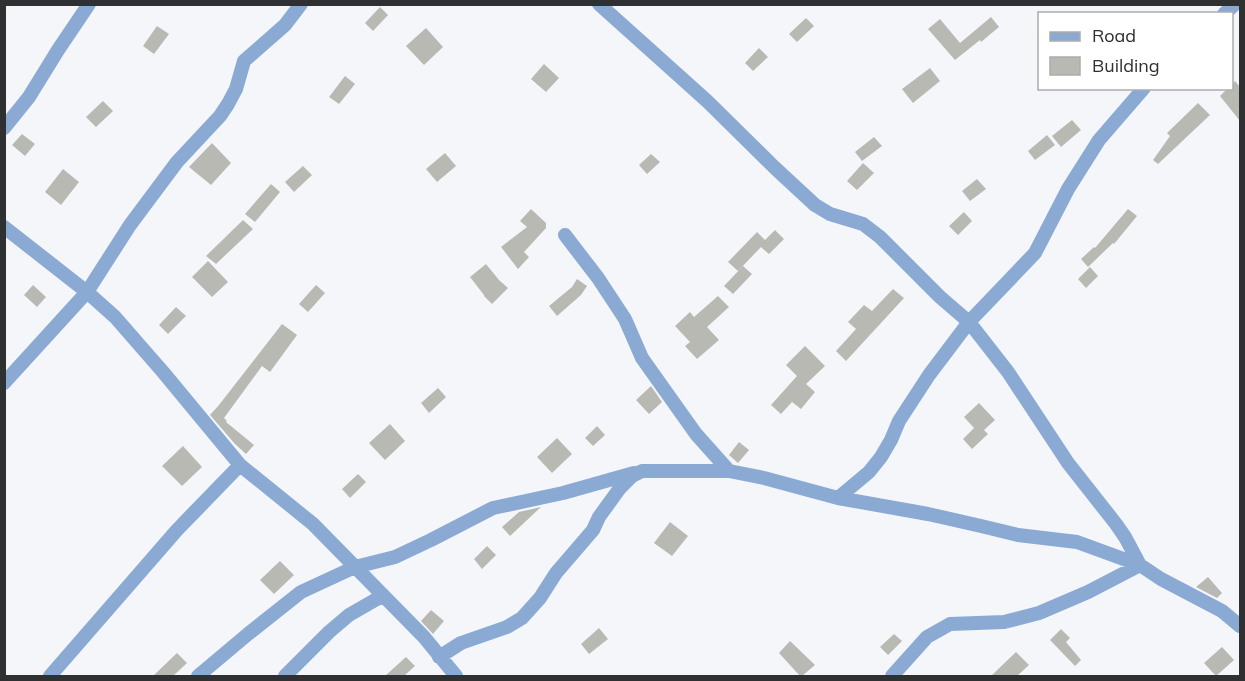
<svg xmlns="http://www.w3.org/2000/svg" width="1245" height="681" font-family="Mulish,sans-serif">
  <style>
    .building { fill: #b9b9b4 }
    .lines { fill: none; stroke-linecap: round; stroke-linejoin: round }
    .minor { stroke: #8aaad3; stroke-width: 14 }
  </style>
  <rect width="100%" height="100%" fill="#f4f6fa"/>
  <path class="building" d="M 380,7 L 388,15 L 373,31 L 365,23 Z
    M 991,17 L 999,27 L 981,42 L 980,40 L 955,60 L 928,29 L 940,19 L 960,43 Z
    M 806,18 L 814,26 L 797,42 L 789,34 Z
    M 157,26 L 169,34 L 154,54 L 143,46 Z
    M 426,28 L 443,47 L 424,65 L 406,46 Z
    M 759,48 L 768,57 L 753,71 L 745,63 Z
    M 544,64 L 559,78 L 546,92 L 531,79 Z
    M 930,68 L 940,81 L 913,103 L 902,89 Z
    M 345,76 L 355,84 L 339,104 L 329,97 Z
    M 1235,81 L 1240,87 L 1240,121 L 1220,96 L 1228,88 L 1232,88 L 1232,85 Z
    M 103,101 L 113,111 L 96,127 L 86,117 Z
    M 1198,103 L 1210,115 L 1158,164 L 1153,160 L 1170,136 L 1167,133 Z
    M 1072,120 L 1081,130 L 1061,147 L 1052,136 Z
    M 22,134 L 35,144 L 25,156 L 12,145 Z
    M 1047,135 L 1055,145 L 1035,160 L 1028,151 Z
    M 874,137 L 882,146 L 862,161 L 855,152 Z
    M 212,143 L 231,163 L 211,185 L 189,167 Z
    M 445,153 L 456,166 L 437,182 L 426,169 Z
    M 651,154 L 660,162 L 647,174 L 639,165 Z
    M 863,163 L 874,173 L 857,190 L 847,181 Z
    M 303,166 L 312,175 L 294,192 L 285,182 Z
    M 63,169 L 79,182 L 61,205 L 45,192 Z
    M 977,179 L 986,189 L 970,201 L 962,191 Z
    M 271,184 L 280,192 L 255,222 L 245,214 Z
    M 531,209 L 546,223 L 546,228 L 524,252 L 529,257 L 518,269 L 501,247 L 527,227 L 520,221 Z
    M 1128,209 L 1137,216 L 1114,244 L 1113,243 L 1088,267 L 1081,259 L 1094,247 L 1095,248 Z
    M 964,212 L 972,221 L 958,235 L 949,226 Z
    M 243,220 L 253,229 L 216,264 L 206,256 Z
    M 775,230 L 784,239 L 769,254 L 761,247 L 738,271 L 728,262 L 757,232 L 765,240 Z
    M 208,261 L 228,282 L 212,297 L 192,277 Z
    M 486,264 L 499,280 L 508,288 L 492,304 L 484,296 L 484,295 L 470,277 Z
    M 743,266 L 752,274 L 733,294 L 724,286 Z
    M 1090,267 L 1098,276 L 1086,288 L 1078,279 Z
    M 577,279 L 587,286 L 581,295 L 557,316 L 549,306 L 572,287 Z
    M 33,285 L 46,297 L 37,307 L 24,295 Z
    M 316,285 L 325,293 L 308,312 L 299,304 Z
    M 893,289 L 904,298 L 846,361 L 836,351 L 856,329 L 848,322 L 864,305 L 872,311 Z
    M 718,296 L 729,307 L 707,327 L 719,340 L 697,359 L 685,346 L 690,342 L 675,326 L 690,312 L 694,317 Z
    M 176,307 L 186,316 L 168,334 L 159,325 Z
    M 282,324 L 297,335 L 270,372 L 262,366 L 224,418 L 227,421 L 226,422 L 254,445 L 246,454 L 235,444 L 210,415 L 219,405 Z
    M 805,346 L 825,366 L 806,384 L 815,392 L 801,409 L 792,402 L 781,414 L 771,405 L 797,376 L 786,365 Z
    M 651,386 L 662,402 L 649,414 L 636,400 Z
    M 438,388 L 446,397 L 429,413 L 421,403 Z
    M 979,403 L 995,420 L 984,430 L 988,434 L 972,449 L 963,439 L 974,428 L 964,417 Z
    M 390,424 L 405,441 L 385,460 L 369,443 Z
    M 597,426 L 605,435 L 593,446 L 585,438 Z
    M 557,438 L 572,454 L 552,473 L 537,457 Z
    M 739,442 L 749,450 L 738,463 L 729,455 Z
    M 183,446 L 202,467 L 182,486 L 162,466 Z
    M 358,474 L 366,482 L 350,498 L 342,489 Z
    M 541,507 L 510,536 L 502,527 L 519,512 Z
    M 670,522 L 688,536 L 672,556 L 654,543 Z
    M 487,546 L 496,555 L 482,569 L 474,559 Z
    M 280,561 L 294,575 L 274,594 L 260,580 Z
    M 1208,577 L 1222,593 L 1217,598 L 1196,587 Z
    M 431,610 L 444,621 L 433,634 L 421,621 Z
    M 599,628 L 608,639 L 589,654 L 581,644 Z
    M 1061,629 L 1070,638 L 1066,642 L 1081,660 L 1075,666 L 1050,640 Z
    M 894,634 L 902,641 L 888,655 L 880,647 Z
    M 790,641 L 815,665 L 802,676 L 800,676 L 779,653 Z
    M 1222,647 L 1234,660 L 1216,676 L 1204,663 Z
    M 1016,652 L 1029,665 L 1017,676 L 991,676 Z
    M 177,653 L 187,663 L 173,676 L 153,676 Z
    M 406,657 L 415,666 L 404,676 L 385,676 Z"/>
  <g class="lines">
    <path class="minor" d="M 599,4 L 707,101 L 775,168 L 815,205 L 830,214 L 863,224 L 880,237 L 940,297 L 969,322 L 1008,372 L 1068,463 L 1116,524 L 1125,537 L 1140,565 L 1088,592 L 1039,613 L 1004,622 L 950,624 L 927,637 L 892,676
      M 1224,14 L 1235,4
      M 4,128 L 29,97 L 58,50 L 89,4
      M 4,227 L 87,292 L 115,317 L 163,372 L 240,465 L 313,524 L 424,637 L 456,676
      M 565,235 L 598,278 L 625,319 L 642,358 L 696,434 L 729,471
      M 4,383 L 87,292 L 130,225 L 177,162 L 220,116 L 228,104 L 236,89 L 244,61 L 285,25 L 301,4
      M 838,498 L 869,472 L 881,457 L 891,440 L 899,421 L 929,375 L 969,322 L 1035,253 L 1068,189 L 1099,140 L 1144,88
      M 439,657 L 461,643 L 507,627 L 522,618 L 540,598 L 556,573 L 593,530 L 599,517 L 620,488 L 632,476 L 642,471 L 729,471 L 764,478 L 838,498 L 928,514 L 981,526 L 1018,535 L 1077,542 L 1140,565 L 1161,579 L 1222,611 L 1240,626
      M 50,676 L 177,530 L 240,465
      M 198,676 L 248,634 L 301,592 L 355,567 L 395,557 L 431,540 L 493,508 L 563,493 L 634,473
      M 285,676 L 329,632 L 349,615 L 382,596"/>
  </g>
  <rect width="1245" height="681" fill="none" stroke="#2f3032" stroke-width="12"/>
  <rect x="1038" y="12" width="195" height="78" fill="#ffffff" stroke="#acacad" stroke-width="1.5"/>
  <rect x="1050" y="32" width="30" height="9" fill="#8aaad3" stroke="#acacad" stroke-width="1.5"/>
  <text x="1092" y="42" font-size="18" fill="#2f3032">Road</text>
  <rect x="1050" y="57" width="30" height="18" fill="#b9b9b4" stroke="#acacad" stroke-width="1.5"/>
  <text x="1092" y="72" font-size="18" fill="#2f3032">Building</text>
</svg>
